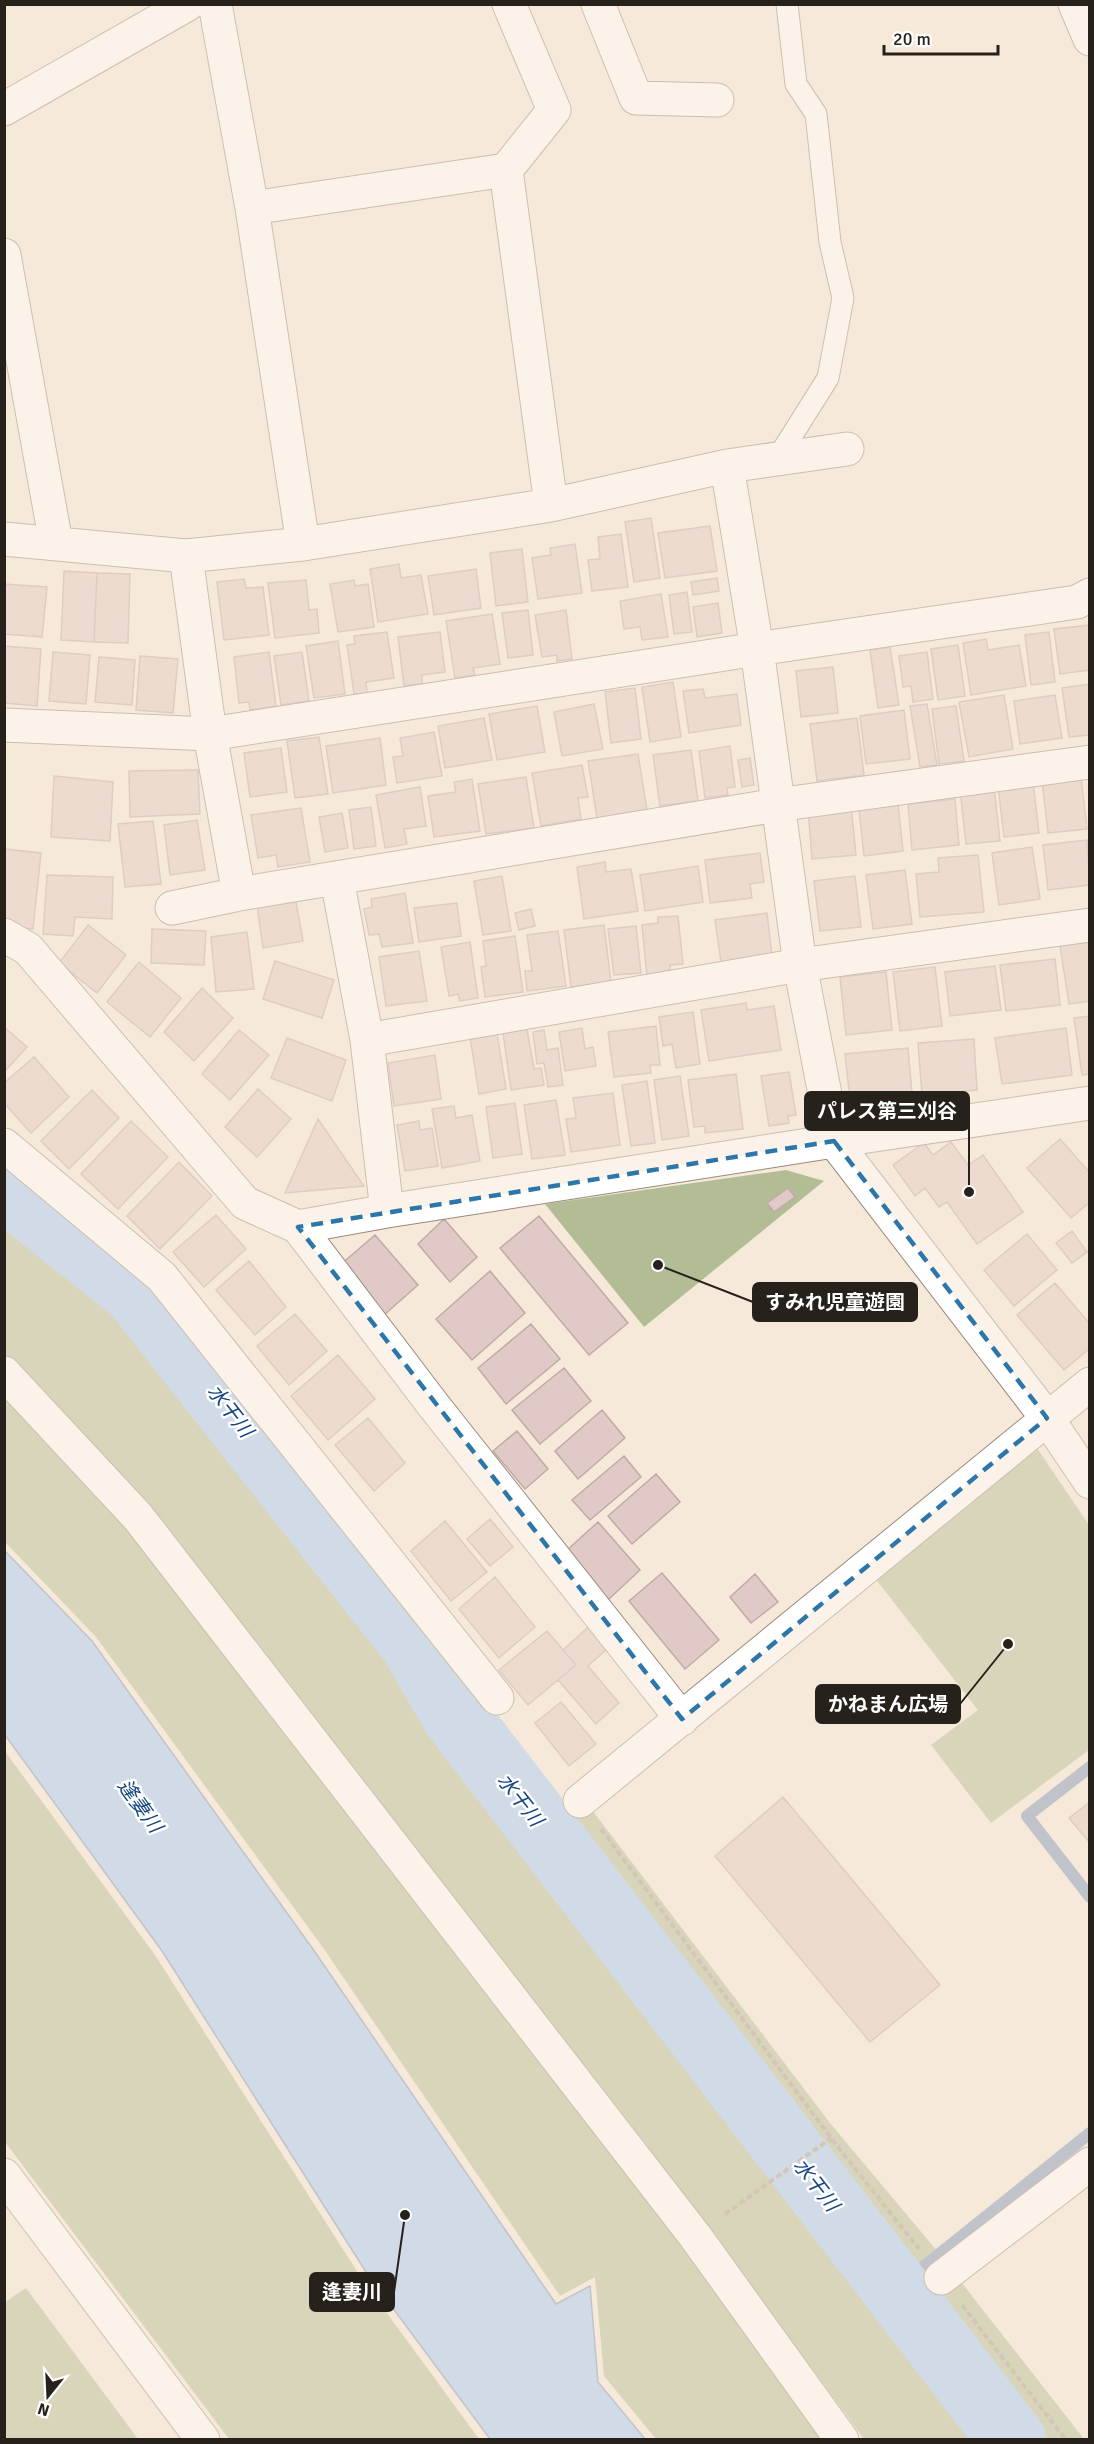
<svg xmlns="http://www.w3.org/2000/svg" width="1094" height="2444" font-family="Signika,'Noto Sans JP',sans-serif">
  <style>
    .green { fill: #b3bd95 }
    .water { fill: #a2c7f9; stroke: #7d95b7; stroke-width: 1.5 }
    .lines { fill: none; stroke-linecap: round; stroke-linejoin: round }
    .stream { stroke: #7d95b7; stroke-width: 12 }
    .river { stroke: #a2c7f9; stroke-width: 68 }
    .building { fill: #e0c9c6; stroke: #c0aaa7; stroke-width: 1.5 }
    .service-casing { stroke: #988b7d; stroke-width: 23 }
    .minor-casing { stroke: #988b7d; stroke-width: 35 }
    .path { stroke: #a69b8f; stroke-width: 4; stroke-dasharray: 6 3; stroke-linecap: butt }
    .service { stroke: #fff; stroke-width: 21 }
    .minor { stroke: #fff; stroke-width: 33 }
    .marked { fill: none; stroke: #2c76a9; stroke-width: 4.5; stroke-dasharray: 12 8; stroke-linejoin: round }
    .labels { text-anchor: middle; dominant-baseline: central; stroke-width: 5; stroke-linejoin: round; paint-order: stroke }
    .water-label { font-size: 20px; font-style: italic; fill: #164681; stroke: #fff }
    .leader { fill: none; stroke: #27211c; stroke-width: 2 }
    .callout-dot { fill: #27211c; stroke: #fff; stroke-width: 2 }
    .callout { fill: #27211c; stroke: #27211c; stroke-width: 2 }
    .callout-label { font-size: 20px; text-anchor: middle; font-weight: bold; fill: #fff }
  </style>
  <rect width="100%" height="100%" fill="#f7e9d9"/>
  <path class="green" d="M 786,1170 L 824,1181 L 644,1327 L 545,1204 Z
    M 4,1224 L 117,1311 L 321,1558 L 975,2439 L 864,2439 L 646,2144 L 133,1490 L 5,1356 Z
    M 4,1396 L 119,1515 L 830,2439 L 656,2439 L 604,2376 L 595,2277 L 560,2296 L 324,1949 L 96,1637 L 5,1542 Z
    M 1037,1448 L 1089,1525 L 1089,1750 L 991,1823 L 931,1745 L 978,1710 L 874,1577 Z
    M 4,1750 L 155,1955 L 362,2279 L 479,2439 L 229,2439 L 5,2142 Z
    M 586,1802 L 830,2123 L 933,2246 L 1084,2439 L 1034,2439 L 562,1820 Z
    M 26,2288 L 138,2439 L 5,2439 L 5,2302 Z"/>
  <path class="water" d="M 5,1551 L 92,1641 L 315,1952 L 556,2304 L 590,2286 L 598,2382 L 645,2439 L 490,2439 L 366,2272 L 162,1951 L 5,1735 Z"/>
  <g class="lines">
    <path class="stream" d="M 1090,1767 L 1027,1816 L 1090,1897
      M 897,2288 L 1090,2133"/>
    <path class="river" d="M 4,1186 L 136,1291 L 413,1642 L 456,1716 L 1012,2440"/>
  </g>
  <path class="building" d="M 651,518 L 660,578 L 634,582 L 625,522 Z
    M 710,526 L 717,571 L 665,578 L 658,533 Z
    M 621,534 L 628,587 L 592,591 L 588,560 L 600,559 L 598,537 Z
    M 575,544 L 582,593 L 538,599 L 532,558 L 551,555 L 550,548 Z
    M 522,549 L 528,602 L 496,606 L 490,553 Z
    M 399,564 L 401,578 L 421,575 L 428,614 L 378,622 L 370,569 Z
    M 476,569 L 481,608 L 434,615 L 428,576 Z
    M 64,571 L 97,573 L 94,642 L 61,640 Z
    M 97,573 L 130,574 L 128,643 L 94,642 Z
    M 717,578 L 719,591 L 693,595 L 691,582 Z
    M 244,579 L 246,588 L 263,587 L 269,635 L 224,640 L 217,582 Z
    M 306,580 L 309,610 L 317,609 L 319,633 L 275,638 L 268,583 Z
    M 354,580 L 355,586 L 368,584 L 374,627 L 338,632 L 330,584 Z
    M 4,584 L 47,587 L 42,637 L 4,634 Z
    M 687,592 L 692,632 L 674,634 L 669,595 Z
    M 661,594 L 668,637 L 642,640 L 640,627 L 624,629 L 620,601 Z
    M 718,603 L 722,633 L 697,637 L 693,607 Z
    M 528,610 L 533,655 L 508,658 L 502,613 Z
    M 566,610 L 572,659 L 557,661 L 557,655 L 542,657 L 535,615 Z
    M 492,614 L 500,664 L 473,668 L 475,675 L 455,678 L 446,621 Z
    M 1090,625 L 1090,670 L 1060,674 L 1054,629 Z
    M 387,632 L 394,678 L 366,682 L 367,693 L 354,694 L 347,645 L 355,644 L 354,636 Z
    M 440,632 L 445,672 L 422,675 L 422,684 L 404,686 L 398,637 Z
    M 1049,632 L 1055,682 L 1031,685 L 1025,635 Z
    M 986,639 L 988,650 L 1019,645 L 1026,686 L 971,695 L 963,643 Z
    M 338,641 L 345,694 L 314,698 L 306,646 Z
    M 958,645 L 965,696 L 938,700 L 931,649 Z
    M 4,646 L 41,649 L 37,706 L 4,703 Z
    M 890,647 L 899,705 L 878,708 L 870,650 Z
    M 53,652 L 90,655 L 86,704 L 49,701 Z
    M 269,652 L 276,706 L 250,710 L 249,702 L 239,703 L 234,657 Z
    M 302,652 L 309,701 L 281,705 L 274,656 Z
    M 927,652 L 933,699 L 913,702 L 911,686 L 903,687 L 899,656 Z
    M 140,656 L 178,659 L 173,713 L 136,710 Z
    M 99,657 L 135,660 L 132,705 L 95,702 Z
    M 833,667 L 838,713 L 801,717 L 796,671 Z
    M 673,682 L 681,737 L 650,742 L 642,687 Z
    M 1090,684 L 1090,735 L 1069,737 L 1062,688 Z
    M 635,688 L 641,739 L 611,743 L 605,692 Z
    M 703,689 L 705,698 L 737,694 L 741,725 L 689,733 L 683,691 Z
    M 1004,695 L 1013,749 L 969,757 L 959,702 Z
    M 1055,695 L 1062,738 L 1020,744 L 1014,701 Z
    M 594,704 L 603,749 L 562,756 L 554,712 Z
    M 927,704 L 937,765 L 920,767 L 910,706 Z
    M 537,706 L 545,752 L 497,760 L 489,714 Z
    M 956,706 L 964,761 L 939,764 L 932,709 Z
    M 904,710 L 910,759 L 866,764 L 860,716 Z
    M 484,718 L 492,760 L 445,768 L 438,726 Z
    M 857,718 L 864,775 L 817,781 L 810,724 Z
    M 434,732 L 442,776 L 397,783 L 393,757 L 403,756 L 400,738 Z
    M 319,737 L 328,794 L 295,798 L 287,741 Z
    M 380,738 L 386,785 L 333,793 L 326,746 Z
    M 730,746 L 735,787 L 727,788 L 728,795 L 705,798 L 699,751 Z
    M 281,748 L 287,792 L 250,797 L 244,753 Z
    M 691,750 L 698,801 L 660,806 L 653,755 Z
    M 638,754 L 647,810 L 597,818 L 588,761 Z
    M 750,758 L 754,785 L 742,787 L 738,760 Z
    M 582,765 L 588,797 L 578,798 L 581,819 L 541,826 L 532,773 Z
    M 198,770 L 200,814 L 130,817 L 129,771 Z
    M 54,776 L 113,782 L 110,841 L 51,837 Z
    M 526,777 L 534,828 L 486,834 L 478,784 Z
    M 1081,777 L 1087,829 L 1048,833 L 1042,781 Z
    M 472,779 L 480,831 L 434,837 L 428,796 L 456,792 L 454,782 Z
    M 1033,782 L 1039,833 L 1004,837 L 998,786 Z
    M 994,786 L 1000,841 L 966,844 L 960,790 Z
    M 420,787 L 426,826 L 404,829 L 407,844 L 385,848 L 376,795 Z
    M 955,799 L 959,845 L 912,850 L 908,804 Z
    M 898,804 L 903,851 L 864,856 L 859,809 Z
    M 851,805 L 856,855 L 812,859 L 808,809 Z
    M 371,807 L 376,846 L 354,849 L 349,810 Z
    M 301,808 L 310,862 L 278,867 L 276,855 L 258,858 L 251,815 Z
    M 342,813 L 348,848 L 325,852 L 319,817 Z
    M 197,820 L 205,870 L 170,875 L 164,825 Z
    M 153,821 L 161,884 L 125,887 L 118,824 Z
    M 1087,840 L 1090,885 L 1048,890 L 1043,845 Z
    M 1032,847 L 1040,899 L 999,905 L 992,853 Z
    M 4,849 L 41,853 L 33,929 L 4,926 Z
    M 760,853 L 764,882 L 750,884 L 752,898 L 710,903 L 705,860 Z
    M 978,855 L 984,912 L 920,917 L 916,874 L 939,872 L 938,858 Z
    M 605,862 L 606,872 L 631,869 L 638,911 L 584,919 L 577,867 Z
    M 698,866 L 703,902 L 645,911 L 640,875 Z
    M 905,870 L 912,924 L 873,929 L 866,875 Z
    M 47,875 L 113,877 L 112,919 L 75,917 L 73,936 L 43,934 Z
    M 502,876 L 511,931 L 483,935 L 474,881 Z
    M 855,876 L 861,927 L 820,931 L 814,881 Z
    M 294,891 L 303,941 L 263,948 L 256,898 Z
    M 405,893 L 413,943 L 382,947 L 379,934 L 369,935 L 364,909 L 372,907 L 371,899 Z
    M 457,903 L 461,936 L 419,942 L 414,908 Z
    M 531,909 L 535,926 L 519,930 L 515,913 Z
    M 767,913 L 772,956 L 721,962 L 715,920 Z
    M 678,916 L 683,964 L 670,965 L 670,973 L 647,976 L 642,925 L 658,923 L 658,917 Z
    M 88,925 L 126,955 L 97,993 L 59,963 Z
    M 604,925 L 611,982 L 571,987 L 564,930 Z
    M 636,926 L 641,973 L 614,975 L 608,929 Z
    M 152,929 L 206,931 L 204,965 L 151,963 Z
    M 558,931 L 566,986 L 527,991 L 525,971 L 532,971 L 527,935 Z
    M 247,932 L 254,989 L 216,992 L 211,937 Z
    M 515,936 L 523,992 L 485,997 L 481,967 L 486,966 L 483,941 Z
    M 470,942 L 478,998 L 460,1001 L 458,994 L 449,996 L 441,947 Z
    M 1090,942 L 1090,1001 L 1069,1004 L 1060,946 Z
    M 419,951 L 427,1001 L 386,1006 L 379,957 Z
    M 1055,959 L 1060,1005 L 1006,1011 L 1000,965 Z
    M 275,961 L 334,980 L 322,1018 L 263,999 Z
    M 139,962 L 181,998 L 150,1037 L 107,1002 Z
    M 995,966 L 1001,1010 L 950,1016 L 945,972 Z
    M 935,967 L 942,1026 L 900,1031 L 893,972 Z
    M 886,972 L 892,1030 L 846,1035 L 840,977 Z
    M 202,988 L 233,1018 L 194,1061 L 164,1032 Z
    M 746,1003 L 747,1010 L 774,1006 L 781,1050 L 709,1061 L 701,1010 Z
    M 693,1012 L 700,1064 L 676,1068 L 672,1044 L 663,1046 L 659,1017 Z
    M 1090,1016 L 1090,1074 L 1082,1075 L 1074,1018 Z
    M 656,1026 L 660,1065 L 650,1065 L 651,1073 L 614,1077 L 608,1032 Z
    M 4,1027 L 27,1047 L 4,1072 Z
    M 582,1028 L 585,1049 L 593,1047 L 596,1066 L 565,1071 L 559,1032 Z
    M 1066,1028 L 1072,1075 L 1002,1084 L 995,1038 Z
    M 527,1029 L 534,1069 L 541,1068 L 544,1085 L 511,1090 L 503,1033 Z
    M 239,1030 L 269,1055 L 230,1100 L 202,1074 Z
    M 544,1030 L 547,1050 L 558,1048 L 563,1085 L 548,1087 L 544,1063 L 537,1064 L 533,1032 Z
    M 497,1033 L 506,1089 L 479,1094 L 470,1037 Z
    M 287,1038 L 346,1060 L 332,1101 L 271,1078 Z
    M 974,1039 L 977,1090 L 922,1095 L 918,1043 Z
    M 908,1048 L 912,1093 L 850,1100 L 845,1054 Z
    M 435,1055 L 441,1099 L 394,1106 L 388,1063 Z
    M 34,1057 L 69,1097 L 31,1133 L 4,1103 L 4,1083 Z
    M 789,1072 L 796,1115 L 788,1116 L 789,1123 L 769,1126 L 761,1076 Z
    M 736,1074 L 743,1129 L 705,1133 L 705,1126 L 694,1127 L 688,1080 Z
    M 680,1076 L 689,1136 L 662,1140 L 654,1080 Z
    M 647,1081 L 655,1143 L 631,1146 L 622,1085 Z
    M 258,1089 L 291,1119 L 257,1157 L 225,1127 Z
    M 92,1090 L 119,1118 L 69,1169 L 41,1141 Z
    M 613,1093 L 620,1145 L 571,1152 L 566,1119 L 576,1118 L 573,1098 Z
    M 556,1100 L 565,1155 L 532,1159 L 524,1105 Z
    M 515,1103 L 522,1154 L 493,1158 L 486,1107 Z
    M 454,1106 L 456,1118 L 472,1115 L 480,1161 L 442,1168 L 432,1109 Z
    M 318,1119 L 364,1186 L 285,1193 Z
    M 131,1121 L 168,1157 L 118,1209 L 81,1174 Z
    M 419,1121 L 420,1130 L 432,1128 L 438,1166 L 405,1171 L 397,1125 Z
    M 1060,1139 L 1090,1173 L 1090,1202 L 1071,1218 L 1027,1168 Z
    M 951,1142 L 968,1165 L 983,1155 L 1023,1212 L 977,1244 L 947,1202 L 939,1207 L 925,1188 L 915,1196 L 893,1165 L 924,1143 L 933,1155 Z
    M 179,1162 L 212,1196 L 160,1249 L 127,1216 Z
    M 788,1188 L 795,1197 L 774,1212 L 767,1203 Z
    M 216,1215 L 246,1249 L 204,1287 L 173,1252 Z
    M 539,1216 L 628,1323 L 589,1355 L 500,1248 Z
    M 444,1219 L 477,1257 L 450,1282 L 418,1244 Z
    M 1072,1231 L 1087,1252 L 1072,1263 L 1056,1243 Z
    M 1027,1234 L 1057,1270 L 1014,1306 L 984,1270 Z
    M 375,1235 L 418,1285 L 384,1315 L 340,1265 Z
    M 249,1261 L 286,1307 L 255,1335 L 216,1290 Z
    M 490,1271 L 525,1313 L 472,1360 L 436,1319 Z
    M 1055,1283 L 1090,1324 L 1090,1348 L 1064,1370 L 1017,1315 Z
    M 295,1314 L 327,1351 L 289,1385 L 257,1346 Z
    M 531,1324 L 560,1359 L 506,1404 L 478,1368 Z
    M 338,1355 L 375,1399 L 328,1440 L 291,1396 Z
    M 564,1368 L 591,1401 L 540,1444 L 512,1410 Z
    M 602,1410 L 625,1438 L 578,1479 L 555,1451 Z
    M 368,1418 L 405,1463 L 374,1491 L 335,1445 Z
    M 517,1431 L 548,1469 L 525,1489 L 493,1451 Z
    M 624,1456 L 641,1477 L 590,1520 L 572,1500 Z
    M 656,1474 L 680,1502 L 632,1544 L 608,1516 Z
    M 490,1519 L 513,1547 L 490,1566 L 467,1539 Z
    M 445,1521 L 487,1572 L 451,1601 L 411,1551 Z
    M 598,1522 L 640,1570 L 608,1600 L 566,1551 Z
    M 662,1573 L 719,1640 L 685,1669 L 629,1601 Z
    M 755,1574 L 778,1602 L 751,1623 L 730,1597 Z
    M 495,1577 L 535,1627 L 499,1658 L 459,1609 Z
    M 588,1627 L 607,1649 L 588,1666 L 619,1703 L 596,1724 L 558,1680 L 576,1665 L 563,1650 Z
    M 547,1631 L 576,1665 L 528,1705 L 499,1670 Z
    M 561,1702 L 596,1744 L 569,1766 L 535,1723 Z
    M 783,1797 L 940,1985 L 870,2042 L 715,1856 Z
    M 1090,1802 L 1090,1843 L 1069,1818 Z"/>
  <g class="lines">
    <g class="service-casing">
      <path id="service" d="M 777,459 L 828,378 L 843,298 L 830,242 L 816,114 L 796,84 L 787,4"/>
    </g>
    <g class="minor-casing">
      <path id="minor" d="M 215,4 L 252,208 L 303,544
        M 509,4 L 554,110 L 506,170 L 551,505
        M 598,4 L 636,98 L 717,100
        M 1075,4 L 1090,39
        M 4,109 L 188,4
        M 252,208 L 506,170
        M 4,255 L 56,543
        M 727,466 L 757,649 L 800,965 L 834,1141 L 1090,1103
        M 4,539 L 186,556 L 303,544 L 551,505 L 727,466 L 847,449
        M 186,556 L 210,734 L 239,894
        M 4,725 L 210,734 L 757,649 L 1077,602 L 1090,595
        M 337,879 L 367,1040 L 387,1211
        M 172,908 L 239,894 L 777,805 L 1090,762
        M 4,935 L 28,949 L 245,1203 L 298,1227 L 434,1406 L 682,1719
        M 367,1040 L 800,965 L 1090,925
        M 4,1145 L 162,1277 L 497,1698
        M 298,1227 L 387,1211 L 834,1141 L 1047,1418 L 1090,1482
        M 4,1373 L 138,1517 L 695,2236 L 842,2440
        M 580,1801 L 1090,1384
        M 4,2175 L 203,2440
        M 941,2278 L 1090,2164"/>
    </g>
    <path class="path" d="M 601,1829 L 831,2138 L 919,2249
      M 725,2214 L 831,2138
      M 962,2305 L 1066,2440"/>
    <use href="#service" class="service"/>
    <use href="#minor" class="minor"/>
  </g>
  <path d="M0 0H1094V2444H0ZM 834,1141 L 1047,1418 L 682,1719 L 298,1227 Z" fill="#f7e9d9" fill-opacity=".55" fill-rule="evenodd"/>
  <path class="marked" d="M 834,1141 L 1047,1418 L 682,1719 L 298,1227 Z"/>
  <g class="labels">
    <g class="water-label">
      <text transform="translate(230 1411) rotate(52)">水干川</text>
      <text transform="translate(520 1800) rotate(52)">水干川</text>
      <text transform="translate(140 1806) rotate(54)">逢妻川</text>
      <text transform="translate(816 2185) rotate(52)">水干川</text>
    </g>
  </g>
  <path class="leader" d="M969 1192L969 1111M658 1265L753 1302M1008 1644L960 1704M405 2215L394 2292"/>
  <g class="callout-dot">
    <circle cx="969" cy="1192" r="6"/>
    <circle cx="658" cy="1265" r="6"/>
    <circle cx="1008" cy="1644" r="6"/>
    <circle cx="405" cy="2215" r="6"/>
  </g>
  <g class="callout">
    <rect x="805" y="1092" width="164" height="38" rx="6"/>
    <rect x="753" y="1283" width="164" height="38" rx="6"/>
    <rect x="816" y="1685" width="144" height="38" rx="6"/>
    <rect x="310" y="2273" width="84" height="38" rx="6"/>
  </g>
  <g class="callout-label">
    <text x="887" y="1118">パレス第三刈谷</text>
    <text x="835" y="1309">すみれ児童遊園</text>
    <text x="888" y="1711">かねまん広場</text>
    <text x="352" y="2299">逢妻川</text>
  </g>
  <rect width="1094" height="2444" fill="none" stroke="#27211c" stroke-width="12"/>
  <g transform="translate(48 2396) rotate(198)" stroke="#ffffff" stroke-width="4.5" paint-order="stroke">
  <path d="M0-4.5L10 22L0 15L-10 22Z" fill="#27211c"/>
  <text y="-9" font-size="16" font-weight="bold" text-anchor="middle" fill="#27211c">N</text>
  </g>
  <path d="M884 45v9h114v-9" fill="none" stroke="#27211c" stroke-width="3"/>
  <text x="893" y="45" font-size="18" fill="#27211c" stroke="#ffffff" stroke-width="4.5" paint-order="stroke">20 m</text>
</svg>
